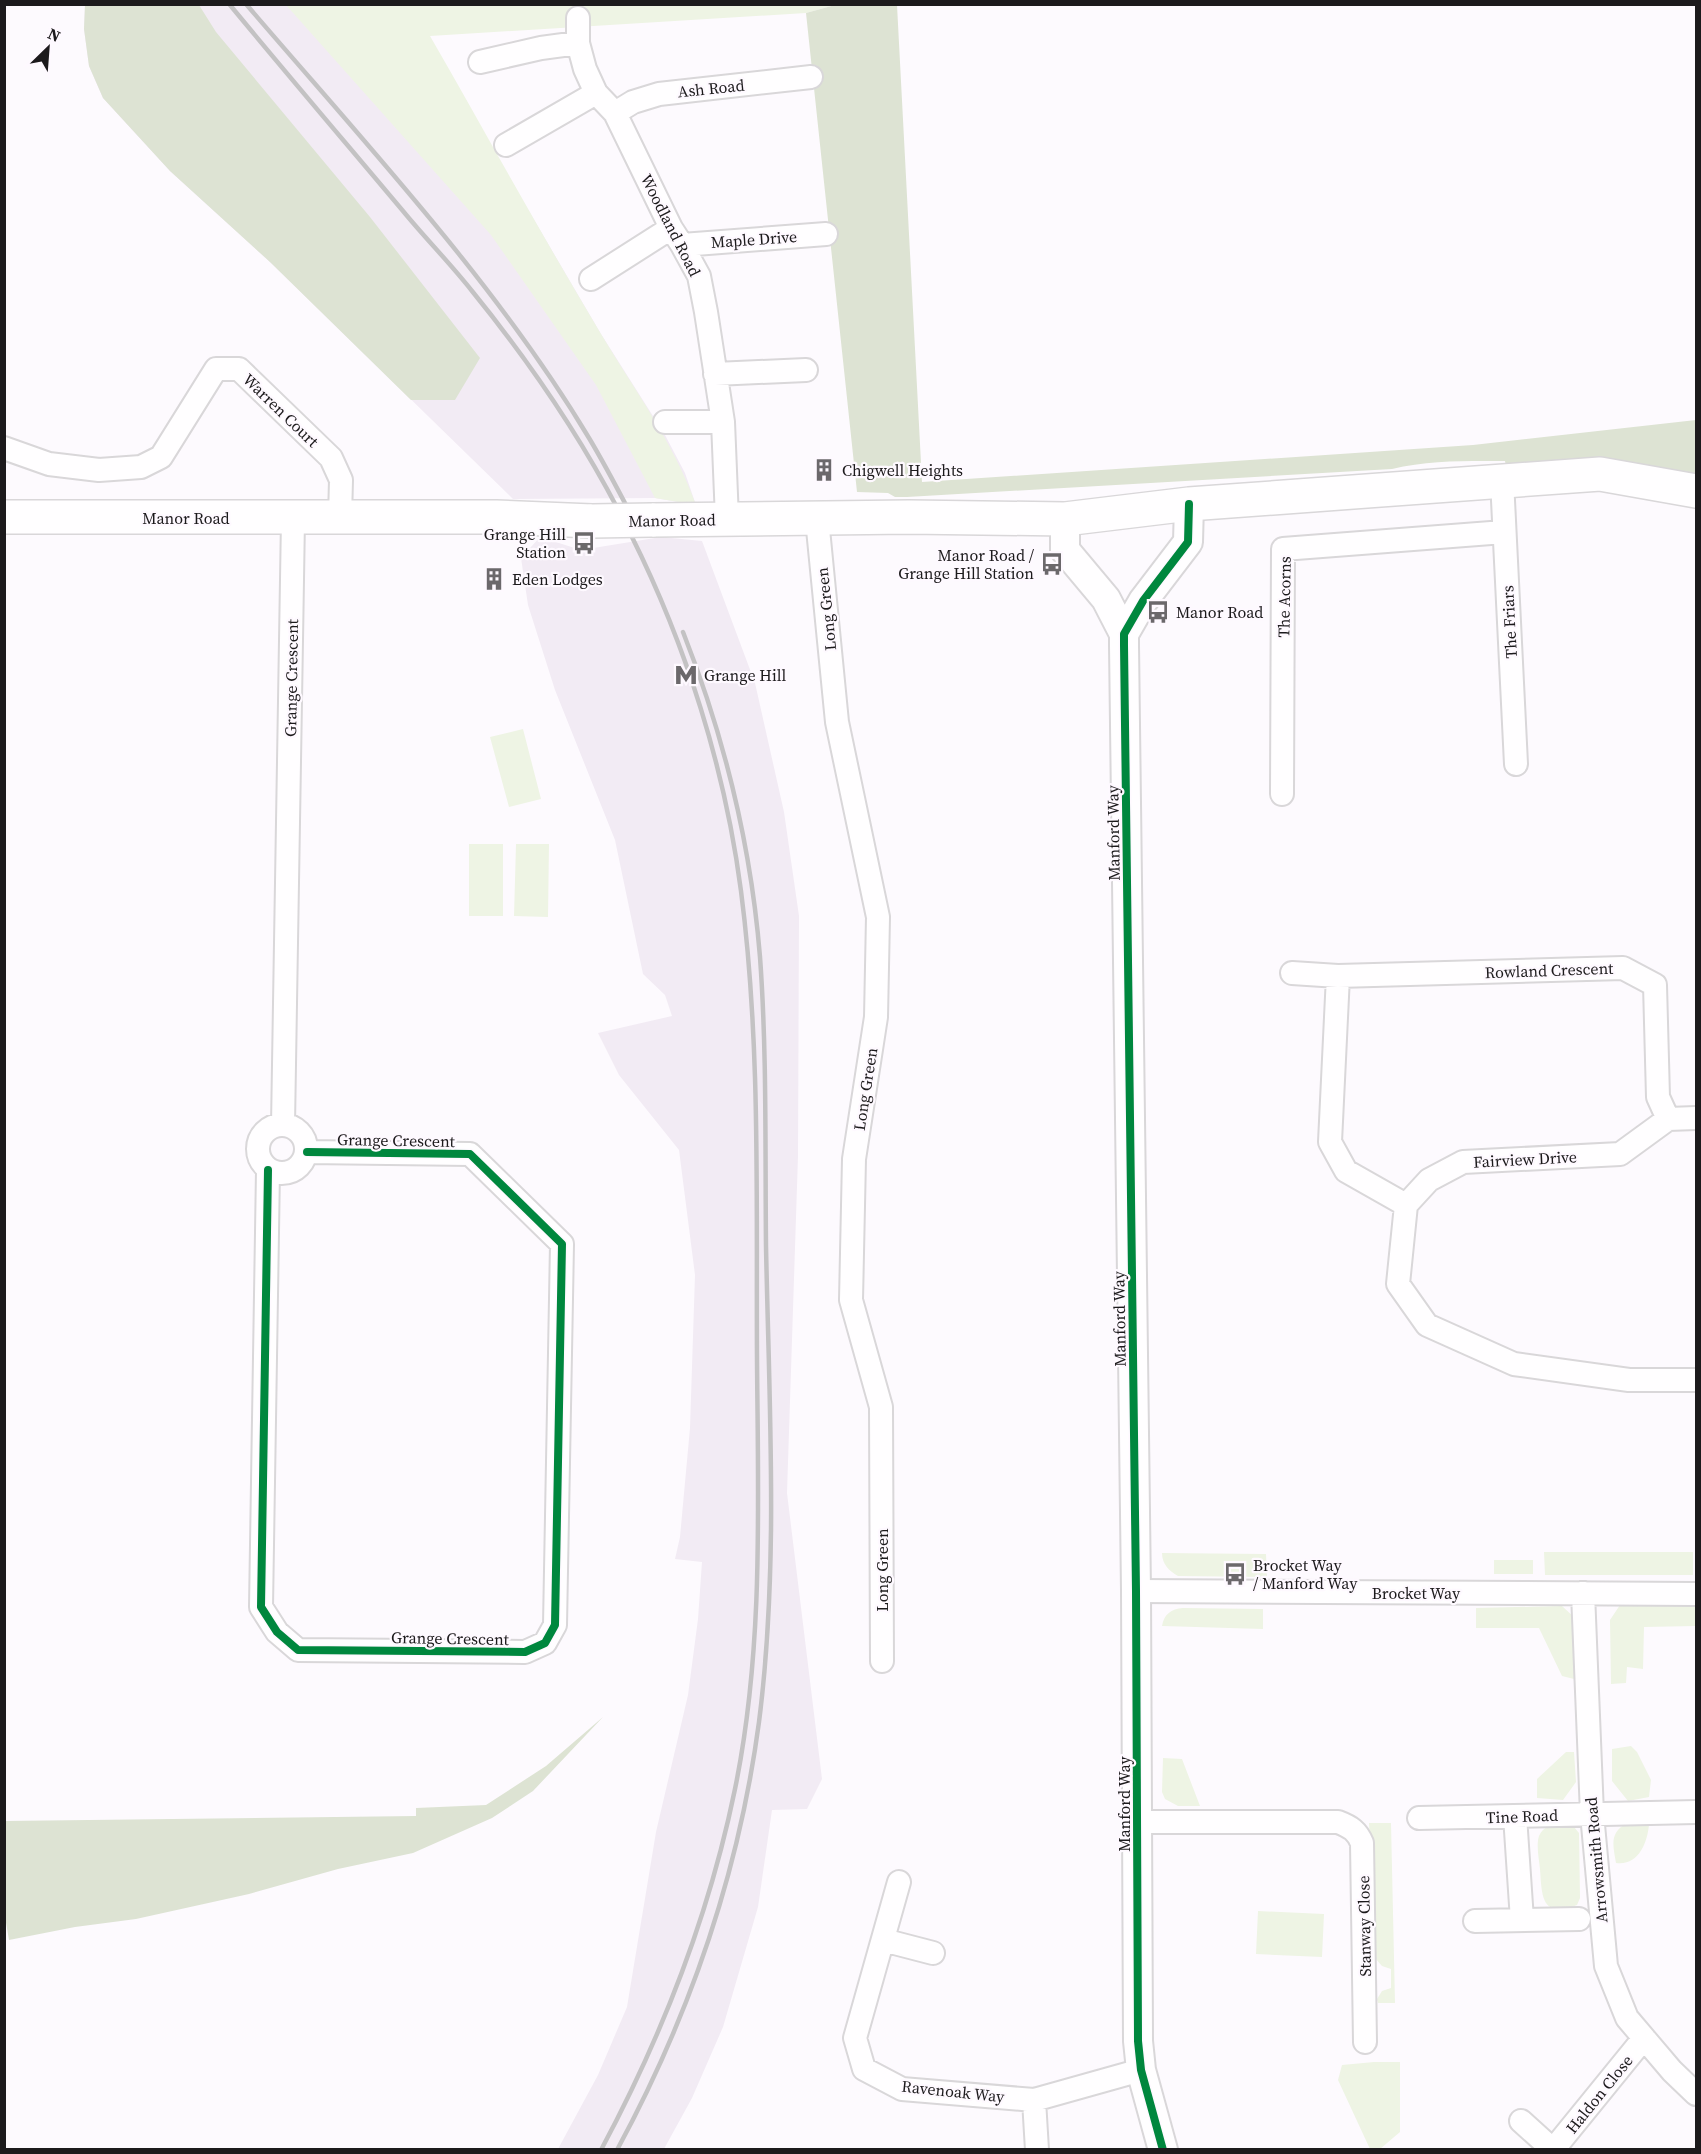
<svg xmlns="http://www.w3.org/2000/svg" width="1701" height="2154" font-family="'Source Serif 4',serif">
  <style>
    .built { fill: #f2ebf4 }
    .green { fill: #eef4e4 }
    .forest { fill: #dde3d3 }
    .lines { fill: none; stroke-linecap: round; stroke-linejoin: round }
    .minor-casing { stroke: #d9d7d9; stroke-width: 26 }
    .tertiary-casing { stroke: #d9d7d9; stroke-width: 32 }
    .secondary-casing { stroke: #d9d7d9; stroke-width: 36 }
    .minor { stroke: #fffeff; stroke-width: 22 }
    .tertiary { stroke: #fffeff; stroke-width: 28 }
    .secondary { stroke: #fffeff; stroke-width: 33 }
    .rail { stroke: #c3c2c3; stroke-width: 4.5 }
    .secondary-bridge-casing { stroke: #d9d7d9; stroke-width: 36; stroke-linecap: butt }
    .secondary-bridge { stroke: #fffeff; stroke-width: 33 }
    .cycleway-casing { stroke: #fef9ff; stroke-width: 11 }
    .cycleway { stroke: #00873e; stroke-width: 8 }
    .labels { text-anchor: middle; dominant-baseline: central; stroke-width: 4.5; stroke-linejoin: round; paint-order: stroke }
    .street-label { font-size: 16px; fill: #1c1a1c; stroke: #fef9ff }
    .poi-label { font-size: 16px; fill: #1c1a1c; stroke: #fef9ff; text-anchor: start }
  </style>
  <rect width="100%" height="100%" fill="#fdfafe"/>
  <path class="built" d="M 85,5 L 408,5 L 601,334 L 665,435 L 685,473 L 696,505 L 655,498 L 513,499 L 270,262 L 170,171 L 103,98 L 89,66 L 84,29 Z
    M 540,537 L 581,550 L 661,537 L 702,541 L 755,683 L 784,812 L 799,916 L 798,1156 L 787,1493 L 822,1779 L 807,1809 L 772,1810 L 758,1907 L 723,2027 L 692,2098 L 664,2149 L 558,2149 L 598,2075 L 627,2007 L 656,1832 L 688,1695 L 698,1619 L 702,1562 L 675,1559 L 680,1537 L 690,1428 L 695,1275 L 679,1150 L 619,1075 L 598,1033 L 672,1016 L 665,995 L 643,974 L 615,840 L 555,690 L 528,605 L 521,558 Z"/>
  <path class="green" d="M 286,5 L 835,5 L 806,13 L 430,36 C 487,135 542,236 601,334 C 635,391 673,441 696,505 L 655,498 L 596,385 L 491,235 Z
    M 523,729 L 541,799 L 509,807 L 490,737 Z
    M 469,844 L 503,844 L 503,916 L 469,916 Z
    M 516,844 L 549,844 L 548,917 L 514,916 Z
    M 1544,1552 L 1693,1552 L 1693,1575 L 1545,1575 Z
    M 1162,1553 L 1266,1554 L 1267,1577 L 1178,1576 C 1169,1571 1162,1564 1162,1553 Z
    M 1494,1560 L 1533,1560 L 1533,1574 L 1494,1574 Z
    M 1696,1601 L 1696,1626 L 1644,1627 L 1643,1669 L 1627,1667 L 1626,1683 L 1611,1684 L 1610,1620 L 1622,1602 Z
    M 1562,1606 L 1575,1618 L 1574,1679 L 1562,1676 L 1539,1628 L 1476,1628 L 1476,1608 Z
    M 1183,1608 L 1263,1609 L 1263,1629 L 1162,1626 C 1164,1614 1171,1609 1183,1608 Z
    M 1631,1746 L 1637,1752 L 1651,1780 L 1649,1797 L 1628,1801 L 1612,1781 L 1612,1749 Z
    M 1566,1752 L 1574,1752 L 1576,1782 L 1563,1800 L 1537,1798 L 1537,1779 Z
    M 1163,1758 L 1182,1759 L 1200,1806 L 1178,1806 L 1165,1799 L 1162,1792 Z
    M 1369,1823 L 1391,1823 L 1395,2003 L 1378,2003 L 1377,1999 L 1382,1991 L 1391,1988 L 1391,1969 L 1382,1966 L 1375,1958 Z
    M 1627,1823 L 1649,1825 C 1647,1844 1638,1866 1616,1863 C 1613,1845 1609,1833 1627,1823 Z
    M 1563,1824 L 1574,1827 L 1579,1833 L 1580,1898 L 1577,1905 C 1541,1919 1542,1896 1540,1869 C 1539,1859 1536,1845 1539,1836 C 1543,1826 1553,1825 1563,1824 Z
    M 1258,1911 L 1324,1914 L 1322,1957 L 1256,1954 Z
    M 1374,2062 L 1400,2062 L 1400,2132 L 1380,2149 L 1370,2149 L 1338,2080 L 1342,2065 Z"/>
  <path class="forest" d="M 85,5 L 199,5 L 216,32 L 370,217 L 480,358 L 455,400 L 411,400 L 270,262 L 170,171 L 103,98 L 89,66 L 84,29 Z
    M 835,5 L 897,5 L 922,482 L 1473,445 L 1696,420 L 1696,491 L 1507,471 L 1505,461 C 1467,461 1429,460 1392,469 L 907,497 L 895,497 L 888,493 L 857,492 L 806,13 Z
    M 603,1717 L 533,1791 L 492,1818 L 413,1853 L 338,1869 L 249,1894 L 136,1919 L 75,1927 L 9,1940 L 4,1911 L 5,1821 L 416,1816 L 416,1808 L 486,1805 L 546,1766 Z"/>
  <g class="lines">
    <g class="minor-casing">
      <path id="minor" d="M 578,18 L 578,43 L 585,69 L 596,93 L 615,113 L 671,228 L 682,245 L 699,276 L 706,312 L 723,422 L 727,519
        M 480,62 L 541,48 L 578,43
        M 615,113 L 633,102 L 659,94 L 811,77
        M 506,145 L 596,93
        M 682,245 L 826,234
        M 591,279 L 671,228
        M 715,374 L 806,370
        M 665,422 L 723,422
        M 4,448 L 49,464 L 99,470 L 141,467 L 161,457 L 216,369 L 239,369 L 331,458 L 341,480 L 340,518
        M 1502,480 L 1516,764
        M 817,519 L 837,722 L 878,917 L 876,1017 L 854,1159 L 851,1300 L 881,1407 L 882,1661
        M 1282,794 L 1283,549 L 1504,532
        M 1292,973 L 1338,976 L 1623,968 L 1655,985 L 1658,1097 L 1668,1119
        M 1338,976 L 1330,1142 L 1346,1171 L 1406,1205
        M 1696,1118 L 1668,1119 L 1620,1154 L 1463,1162 L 1429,1180 L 1406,1205 L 1398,1284 L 1427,1325 L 1514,1364 L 1629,1380 L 1696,1380
        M258 1149a24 24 0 1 1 48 0a24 24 0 1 1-48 0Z
        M 283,1125 L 293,519
        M 268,1170 L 261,1607 L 277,1632 L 298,1650 L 525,1652 L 545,1643 L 555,1625 L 562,1244 L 470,1154 L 307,1152
        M 1136,1591 L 1696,1594
        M 1583,1593 L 1592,1814 L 1606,1966 L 1627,2018 L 1672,2071 L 1696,2094
        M 1515,1816 L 1522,1920
        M 1419,1818 L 1696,1812
        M 1138,1822 L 1338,1822 C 1351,1827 1357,1831 1362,1843 L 1365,2042
        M 899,1882 L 855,2038 L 864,2069 L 902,2089 L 1034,2100 L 1141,2070
        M 1475,1921 L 1579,1919
        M 883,1940 L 933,1953
        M 1034,2100 L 1037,2150
        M 1521,2121 L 1553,2150 L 1644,2038"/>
    </g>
    <g class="tertiary-casing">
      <path id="tertiary" d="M 1065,519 L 1065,550 L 1106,599 L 1124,634
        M 1163,2150 L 1141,2070 L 1138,2041 L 1136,1591 L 1124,645 L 1124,634 L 1143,601 L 1188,542 L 1189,504"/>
    </g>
    <g class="secondary-casing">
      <path id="secondary" d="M 4,517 L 496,517 L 592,521
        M 652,520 L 909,517 L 1065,519 L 1189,504 L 1600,474 L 1696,491"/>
    </g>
    <use href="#minor" class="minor"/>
    <use href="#tertiary" class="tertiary"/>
    <use href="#secondary" class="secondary"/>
    <path class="rail" d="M 246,4 C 364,142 496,283 589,438 C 607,468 623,499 639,530
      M 230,5 C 287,74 345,142 403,211 C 425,238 450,263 472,291 C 533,366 588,447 631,535 C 686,645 725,768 741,891 C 761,1044 756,1203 757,1358 C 758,1501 764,1648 735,1789 C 709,1916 662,2036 601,2150
      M 617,2150 C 689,2017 739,1872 759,1722 C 779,1566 769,1403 766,1246 C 765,1150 767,1053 760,957 C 751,846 724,736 683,632"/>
    <g class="secondary-bridge-casing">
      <path id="secondary-bridge" d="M 592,521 L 652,520"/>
    </g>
    <use href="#secondary-bridge" class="secondary-bridge"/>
    <g class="cycleway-casing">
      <path id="cycleway" d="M 268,1170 L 261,1607 L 277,1632 L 298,1650 L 525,1652 L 545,1643 L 555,1625 L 562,1244 L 470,1154 L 307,1152
        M 1163,2150 L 1141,2070 L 1138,2041 L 1136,1591 L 1124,645 L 1124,634 L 1143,601 L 1188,542 L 1189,504"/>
    </g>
    <use href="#cycleway" class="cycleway"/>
  </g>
  <defs>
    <g id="building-bare" transform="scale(1.8)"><path d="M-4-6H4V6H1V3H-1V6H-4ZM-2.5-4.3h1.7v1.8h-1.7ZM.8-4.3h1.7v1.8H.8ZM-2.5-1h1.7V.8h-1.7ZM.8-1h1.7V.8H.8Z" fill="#6b686b" stroke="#fef9ff" stroke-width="2.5" paint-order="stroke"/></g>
    <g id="bus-bare" transform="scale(1.8)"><path d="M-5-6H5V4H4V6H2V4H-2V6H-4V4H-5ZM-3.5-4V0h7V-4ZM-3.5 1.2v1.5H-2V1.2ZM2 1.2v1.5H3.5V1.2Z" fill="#6b686b" stroke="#fef9ff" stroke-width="2.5" paint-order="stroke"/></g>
    <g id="metro-bare" transform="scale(1.8)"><path d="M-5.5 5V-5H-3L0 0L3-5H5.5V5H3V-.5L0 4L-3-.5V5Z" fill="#6b686b" stroke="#fef9ff" stroke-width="2.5" paint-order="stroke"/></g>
  </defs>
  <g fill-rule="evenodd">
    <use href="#building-bare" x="824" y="470"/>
    <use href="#bus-bare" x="584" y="543"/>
    <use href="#bus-bare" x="1052" y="564"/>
    <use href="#building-bare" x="494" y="579"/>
    <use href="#bus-bare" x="1158" y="612"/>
    <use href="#metro-bare" x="686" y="675"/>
    <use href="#bus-bare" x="1235" y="1574"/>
  </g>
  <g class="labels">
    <g class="street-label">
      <text transform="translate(711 88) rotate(-6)">Ash Road</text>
      <text transform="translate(671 225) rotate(63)">Woodland Road</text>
      <text transform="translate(754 239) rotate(-4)">Maple Drive</text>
      <text transform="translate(281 410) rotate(44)">Warren Court</text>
      <text x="186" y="518">Manor Road</text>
      <text transform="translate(672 520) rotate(-1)">Manor Road</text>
      <text transform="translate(1284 597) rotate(-89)">The Acorns</text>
      <text transform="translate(826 609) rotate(-96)">Long Green</text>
      <text transform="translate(1509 622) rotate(-93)">The Friars</text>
      <text transform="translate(291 678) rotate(-89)">Grange Crescent</text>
      <text transform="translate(1113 833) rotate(-91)">Manford Way</text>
      <text transform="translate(1549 970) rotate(-2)">Rowland Crescent</text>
      <text transform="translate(865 1089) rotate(-81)">Long Green</text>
      <text transform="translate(396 1140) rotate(1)">Grange Crescent</text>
      <text transform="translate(1525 1159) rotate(-3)">Fairview Drive</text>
      <text transform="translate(1119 1319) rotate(-91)">Manford Way</text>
      <text transform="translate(882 1570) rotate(-90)">Long Green</text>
      <text x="1416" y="1593">Brocket Way</text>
      <text transform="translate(450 1638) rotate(1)">Grange Crescent</text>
      <text transform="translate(1124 1804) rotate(-90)">Manford Way</text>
      <text transform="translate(1522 1816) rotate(-2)">Tine Road</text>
      <text transform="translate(1596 1860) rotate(-95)">Arrowsmith Road</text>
      <text transform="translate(1364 1926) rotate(-91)">Stanway Close</text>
      <text transform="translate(953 2091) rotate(6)">Ravenoak Way</text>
      <text transform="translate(1599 2094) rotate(-51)">Haldon Close</text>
    </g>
    <g class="poi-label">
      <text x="842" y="470">Chigwell Heights</text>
      <text x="566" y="534" text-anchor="end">Grange Hill<tspan x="566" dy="18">Station</tspan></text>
      <text x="1034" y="555" text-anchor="end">Manor Road /<tspan x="1034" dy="18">Grange Hill Station</tspan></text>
      <text x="512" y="579">Eden Lodges</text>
      <text x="1176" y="612">Manor Road</text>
      <text x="704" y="675">Grange Hill</text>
      <text x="1253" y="1565">Brocket Way<tspan x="1253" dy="18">/ Manford Way</tspan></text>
    </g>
  </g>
  <rect width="1701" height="2154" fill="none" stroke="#1c1a1c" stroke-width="12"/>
  <g transform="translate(48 48) rotate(25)" stroke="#fef9ff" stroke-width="4.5" paint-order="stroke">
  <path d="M0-4.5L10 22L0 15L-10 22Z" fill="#1c1a1c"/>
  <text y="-9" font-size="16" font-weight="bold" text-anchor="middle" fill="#1c1a1c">N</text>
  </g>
</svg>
